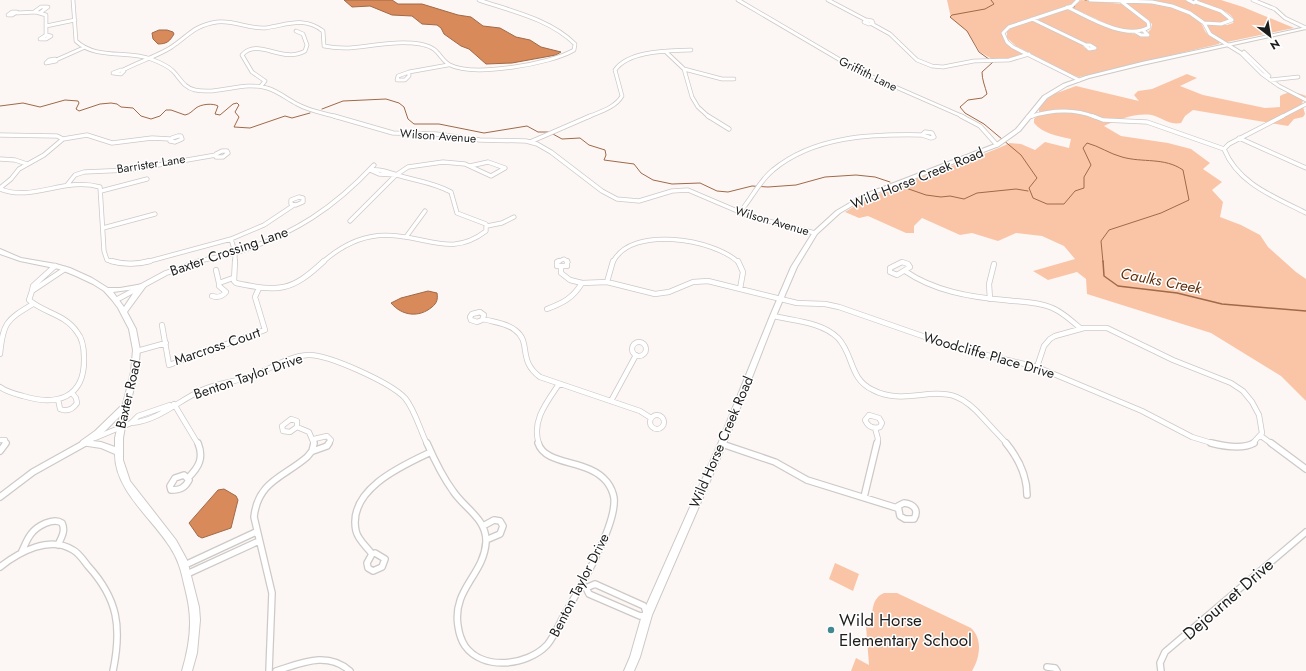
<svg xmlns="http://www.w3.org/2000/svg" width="1306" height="671" font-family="Jost,sans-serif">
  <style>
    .green { fill: #fac5a7 }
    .water { fill: #d88a5b; stroke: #a06948 }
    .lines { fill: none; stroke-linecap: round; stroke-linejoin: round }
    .stream-far1 { stroke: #a06948; stroke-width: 1 }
    .stream { stroke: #a06948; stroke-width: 1.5 }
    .street-far3-casing { stroke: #cdc9c7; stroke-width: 4.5 }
    .street-far2-casing { stroke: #cdc9c7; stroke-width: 5 }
    .street-far1-casing { stroke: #cdc9c7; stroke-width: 6 }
    .street-casing { stroke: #cdc9c7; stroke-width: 8 }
    .secondary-casing { stroke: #cdc9c7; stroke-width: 2 }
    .street-far3 { stroke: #fff; stroke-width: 3 }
    .street-far2 { stroke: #fff; stroke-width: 3.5 }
    .street-far1 { stroke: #fff; stroke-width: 4.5 }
    .street { stroke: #fff; stroke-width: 5.5 }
    .secondary { fill: #fff; fill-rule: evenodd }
    .poi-dot { fill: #41898e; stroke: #fff; stroke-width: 1.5 }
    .labels { text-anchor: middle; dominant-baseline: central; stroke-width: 3; stroke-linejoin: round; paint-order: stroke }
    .far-street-label { font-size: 12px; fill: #1e1d1c; stroke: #fff }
    .street-label { font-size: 14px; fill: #1e1d1c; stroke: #fff }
    .water-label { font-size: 15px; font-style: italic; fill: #63300d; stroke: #fff }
    .near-street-label { font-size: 17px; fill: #1e1d1c; stroke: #fff }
    .near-poi-label { font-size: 17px; fill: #1e1d1c; stroke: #fff; text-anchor: start }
  </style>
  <rect width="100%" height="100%" fill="#fcf7f5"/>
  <path class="green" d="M 947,0 L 1076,0 L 1071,4 L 1008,26 L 1003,31 L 1003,39 L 1023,54 L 1009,58 L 992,59 L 980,52 L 967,31 L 951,18 Z
    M 1081,0 L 1123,4 L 1148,24 L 1148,27 L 1132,31 L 1114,27 L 1072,8 Z
    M 1096,0 L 1185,0 L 1221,12 L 1230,19 L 1222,23 L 1205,22 L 1191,13 L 1159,3 Z
    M 1197,0 L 1221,0 L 1243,7 L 1294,28 L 1227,42 C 1217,39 1211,34 1207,25 L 1227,25 L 1233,23 L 1234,19 C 1226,7 1208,8 1197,0 Z
    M 1128,2 C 1151,3 1181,4 1199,20 C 1202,24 1203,27 1205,31 C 1208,36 1215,39 1220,42 L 1219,44 L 1079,77 L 1074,76 L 1016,46 L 1007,38 L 1007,31 C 1014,26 1024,21 1033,21 L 1082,44 C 1084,50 1091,50 1096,49 L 1093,45 L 1084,43 L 1037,20 L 1066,9 L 1112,28 L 1142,36 L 1149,36 L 1150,35 L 1148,32 L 1151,29 L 1152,24 L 1127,4 Z
    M 1187,74 L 1197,78 L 1180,86 L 1203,95 L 1265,108 L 1280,107 L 1280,96 C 1290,91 1296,92 1306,96 L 1302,103 L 1305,114 L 1303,117 L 1294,119 L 1288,126 L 1193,110 L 1185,116 L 1181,123 C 1171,125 1165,120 1155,116 C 1140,111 1117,120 1104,126 L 1121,136 L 1168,143 L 1191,149 L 1210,163 L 1203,169 L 1222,182 L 1212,190 L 1223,202 L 1220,217 L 1241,225 L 1260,235 L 1268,247 L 1296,272 L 1306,279 L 1306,401 L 1281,376 L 1211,333 L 1087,294 L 1086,279 L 1077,272 L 1048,280 L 1033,271 L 1075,259 L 1064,246 L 1042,236 L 1016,233 L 998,241 L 972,233 L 960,235 L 922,218 L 914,226 L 914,233 L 906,233 L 868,216 L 859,218 L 845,212 C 896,180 956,168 1010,143 L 1021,144 L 1035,150 L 1045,142 L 1069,148 L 1071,139 C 1058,136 1043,134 1034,123 L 1034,119 L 1039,114 L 1039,109 L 1046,100 L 1054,94 L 1076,86 L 1139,101 L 1134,95 L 1138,91 L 1152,89 Z
    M 835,563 L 859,574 L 853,591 L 829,579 Z
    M 884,593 L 897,593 L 971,628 C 983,639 980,658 972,671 L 851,671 L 856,658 L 869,665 L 866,626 L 872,626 C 872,614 871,598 884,593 Z"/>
  <path class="water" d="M 344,0 L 392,0 L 398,4 L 422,4 L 458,15 L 471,17 L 483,26 L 500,28 L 516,37 L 530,40 L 541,47 L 561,52 L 556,55 L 512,63 L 486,64 L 469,49 L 461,46 L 444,34 L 441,28 L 437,25 L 422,24 L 412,16 L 392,15 L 370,6 L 352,7 Z
    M 159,30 L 167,30 L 173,32 L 174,34 C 170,41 167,44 158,44 L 153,39 L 152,33 Z
    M 428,291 L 437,293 C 438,299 437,303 432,307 C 419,318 402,316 391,303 L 401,298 Z
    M 224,489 L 236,496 L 238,500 L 231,528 L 202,538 L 198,536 L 189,523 L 218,490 Z"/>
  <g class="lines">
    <path class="stream-far1" d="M 991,0 L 994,4 L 985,9 L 952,15 L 950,17 L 967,31 L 979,52 L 993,62 L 982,72 C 982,80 985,86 987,94 L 982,98 L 968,100 L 960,107 L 965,113 L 984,124 L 1021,155 L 1037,178 L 1029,188 L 1033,198 L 1047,204 L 1064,204 L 1075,191 L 1084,188 L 1084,177 L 1091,165 L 1083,148 L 1087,143 C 1099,146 1110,154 1122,157 C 1143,163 1164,157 1183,170 L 1189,200 L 1161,213 L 1109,230 L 1101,241 L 1103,262
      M 1085,0 L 1087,0
      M 1073,6 L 1075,6 L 1074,7 Z
      M 0,106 L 23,103 L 40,107 L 65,100 L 78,101 L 79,103 L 76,109 L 79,111 L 100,104 L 111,103 L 117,104 L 121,107 L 133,108 L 141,116 L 151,119 L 160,116 L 166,110 L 171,110 L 185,115 C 190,114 192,111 196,108 C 201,104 213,103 218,106 L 215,114 L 220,115 L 233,104 L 237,103 L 239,105 L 235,112 L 239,117 L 234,127 L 250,128 L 285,116 L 292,118 L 310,113
      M 322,109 L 343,101 L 386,99 L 399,103 L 404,107 L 408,119 L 414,124 L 439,124 L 484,133 L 527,126 L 538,132 L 548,132
      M 551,133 L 562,139 L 580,138 L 589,145 L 605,150 L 606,155 L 604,160 L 634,164 L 641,173 L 653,180 L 672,184 L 700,183 L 717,191 L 728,192 L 752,186 L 768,187 L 796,185 L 825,177 L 856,175 L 875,177 L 890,182
      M 900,186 L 926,195 L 941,197 L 950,196 L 964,199 L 977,193 L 1016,189 L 1028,191"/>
    <path class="stream" d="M 1103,261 L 1104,276 L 1118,286 L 1177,293 L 1222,304 L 1306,311"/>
    <g class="street-far3-casing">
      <path id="street-far3" d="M 73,0 L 76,41 C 96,60 127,50 151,59 C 159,62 167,65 173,71 C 180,78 184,88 195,90 C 219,95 243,81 267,88 C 278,91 287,99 297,104 C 309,111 324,113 337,117
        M 738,0 L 859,71 L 964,117
        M 828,0 L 866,20
        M 1078,0 L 1072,6 L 1009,27 L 1003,33 L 1007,42 L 1013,47 L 1079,80
        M 1090,0 L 1152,2 L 1172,6 L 1190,13 L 1204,23 L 1210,34 L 1241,53 L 1262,74 L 1279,86 L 1306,100
        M 1188,0 L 1194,3 L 1196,1
        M 1253,0 L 1275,9 L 1285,18 L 1306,28
        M 1196,2 L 1221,11 L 1232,20 L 1221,24 L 1204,23
        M 1067,7 C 1088,17 1126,41 1149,27 L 1148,22 L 1122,2
        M 12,12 L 17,12 L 12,15 L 8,15 Z
        M 34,12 L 41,7 L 48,7 L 41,12
        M 17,13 L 36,12 L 46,15 L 46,35
        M 1032,19 L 1086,45
        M 867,20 L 872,21 L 873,23 L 869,24 L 864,22 Z
        M 872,24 L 890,34 L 917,60 L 932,66 L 943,67 L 974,61 L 1009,60 L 1029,54
        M 46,26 L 75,20
        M 1136,32 L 1141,35 L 1148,35 L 1144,31
        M 46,35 L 51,36 L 46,39 L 40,39 Z
        M 1085,45 L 1090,45 L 1095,48 L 1089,49 Z
        M 666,52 L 684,69 L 692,97 L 698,107 L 709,117
        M 1244,52 L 1269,76
        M 55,59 L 56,61 L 46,63 L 49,60 Z
        M 56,60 L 83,48
        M 684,69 L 722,79 L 734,79
        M 121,70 L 124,71 L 121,74 L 113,73 Z
        M 123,70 C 138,62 155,57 170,48 C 189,36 192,26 217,22 C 234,20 248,29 265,28 C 287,25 304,16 323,31 L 324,46 C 357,53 380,40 411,43 C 420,44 431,45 437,52 C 441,56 444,62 450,65 C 474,77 551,64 574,50 L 575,44 C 550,19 511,11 479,0
        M 409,72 L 448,65
        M 409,72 L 409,76 L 405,80 L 397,80 L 398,76 Z
        M 1270,80 L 1298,77
        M 261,86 L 265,81 L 252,72 L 242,55 C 258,37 282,64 305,51 L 307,45 L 303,34 L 296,31
        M 588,117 C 599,112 615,108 622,96 L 615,70 C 629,50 669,51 691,50
        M 1029,117 C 1051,110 1073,108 1095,117
        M 1281,117 L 1306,104"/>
    </g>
    <g class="street-far2-casing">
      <path id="street-far2" d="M 334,116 L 393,133 L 436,134 L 480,140 L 526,141 L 537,144 L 551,152 L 602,191 L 617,199 L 639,201 L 672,191 L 688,190 L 749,216 L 815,233
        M 708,116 L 729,129
        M 961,116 L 980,126 L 997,145
        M 1093,116 L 1103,120 L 1147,122 L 1224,149
        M 1028,117 L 1032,116
        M 925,132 L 932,133 L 934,137 L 931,138 L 922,135 Z
        M 0,135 L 57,136 L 63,139 L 87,135 L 112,143 L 152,138 L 170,139
        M 178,136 L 181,136 L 182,139 L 175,142 L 170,141 L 172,138 Z
        M 1239,138 L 1306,168
        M 530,142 L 590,116
        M 1224,149 C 1238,184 1275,197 1306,213
        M 1224,149 L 1229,144 L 1283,116
        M 222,151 L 227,151 L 228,153 L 223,157 L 216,157 L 216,154 Z
        M 0,159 L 15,160 L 27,164
        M 370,170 L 379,174 L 396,175
        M 67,185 L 75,175 L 84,172 L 129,170 L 216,155
        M 0,188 L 11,179 L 19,169 L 44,155 L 63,139
        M 0,189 C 33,202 63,177 100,187 L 104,251 L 107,260 L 115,262
        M 101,191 L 147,179
        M 299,197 L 303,198 L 303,202 L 296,205 L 291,204 L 291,200 Z
        M 739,213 C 751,200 759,181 773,170 C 814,136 871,134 922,135
        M 350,221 L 396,175 L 408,167 L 443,162 L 465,164 L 491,176 L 505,168 L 488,162 L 470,166
        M 487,226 L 502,223 L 514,217
        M 103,228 L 155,214
        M 406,237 L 425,211
        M 231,239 L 264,225 L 294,205
        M 146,262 L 231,239 L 235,252 L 235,262
        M 196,262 C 210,258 224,256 238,252 C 294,234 334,208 374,165
        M 323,262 C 344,243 370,232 398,236 C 433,240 455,255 486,231 L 486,224 L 457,213 L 451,192 C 433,182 416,181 397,175 C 388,172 381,169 370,170
        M 557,262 L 564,259 L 568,262
        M 613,262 C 631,225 714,239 738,262"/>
    </g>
    <g class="street-far1-casing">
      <path id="street-far1" d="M 111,261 C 125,265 136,265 150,261
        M 235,261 L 234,281 L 236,283 C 279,292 291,292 324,261
        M 559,261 L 557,262 L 557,266 L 567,266 L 567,261
        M 738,261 L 743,272 L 740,289
        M 902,262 L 908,264 L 910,267 L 897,275 L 890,272 L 890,268 Z
        M 561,267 L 561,273 L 570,280 L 582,283 L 607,282 L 655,294 L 669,292 L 693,282 L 708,281 L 797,303 L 825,304 L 839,307 L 957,348 L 1037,367
        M 216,270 L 219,283
        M 905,271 C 934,291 970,297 1004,300 C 1019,302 1035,301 1050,307 C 1061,311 1071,320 1080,328
        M 607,282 L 613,261
        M 32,291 L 33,286 L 55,266
        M 212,296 C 218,298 222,297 226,292 L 219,286 L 219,283 L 233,278
        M 990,299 L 989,284 L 994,264
        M 116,300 L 166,273 L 200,261
        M 547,309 C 563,303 573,298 582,283
        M 480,312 L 484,315 L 482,320 L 477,322 L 471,320 L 470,317 L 472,314 Z
        M 773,316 C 795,321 822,322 838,338 C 854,355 849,379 873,390 C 888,398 904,397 921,395 C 951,391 964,396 984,419 C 992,428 1000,436 1007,444
        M 483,319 C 493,322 507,323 515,330 C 532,342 517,360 540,377 L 640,411 L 651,418
        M 162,325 L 169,365 L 265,330 L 255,297 L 259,288
        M632 349a7 7 0 1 1 14 0a7 7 0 1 1-14 0Z
        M 137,351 L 166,343
        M 0,354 C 3,323 6,320 33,304
        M 1037,367 L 1142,411 L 1192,437 L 1215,444
        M 1037,367 L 1044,346 L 1050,339 L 1055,336 L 1084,328 L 1107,328 L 1173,360 L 1231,383 L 1243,391 L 1252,402 L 1259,415 L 1262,433 L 1252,444
        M 0,387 C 7,392 15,394 23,396 C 56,406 85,399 84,358 C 84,349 83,339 77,332 C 65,314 44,313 29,300 L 32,291 L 65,269
        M 58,399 L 60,409 C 67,412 73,409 77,403 L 76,398 L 72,393
        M 611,401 L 636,355
        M 174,404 L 198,444
        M650 422a7 7 0 1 1 14 0a7 7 0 1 1-14 0Z
        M 869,415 L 879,418 L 882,423 L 880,427 C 873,429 868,427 865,420 Z
        M 291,419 L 297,421 L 297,427 L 290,432 L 283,431 L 282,426 Z
        M 131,423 C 158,421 178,401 202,390 C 217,383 233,382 249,377 C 268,371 287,356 308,355 C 328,354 391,383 405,398 C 415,410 420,430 427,444
        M 297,427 L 309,432 L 314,444
        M 875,428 L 878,439 L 877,444
        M 1261,436 L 1272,444
        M 95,438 L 131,423 L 138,416 L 170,405
        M 314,439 L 327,436 L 331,440 L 328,444
        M 0,440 L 5,440 L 5,444
        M 83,444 L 85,443
        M 539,444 C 531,421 547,402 559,384"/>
    </g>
    <g class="street-casing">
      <path id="street" d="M 427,443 C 434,459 442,476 453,491 C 464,508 487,519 486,542 C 484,575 452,589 458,626 C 459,633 461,640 465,646 C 483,671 527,666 547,645 C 553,638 558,627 562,619 C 577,593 617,526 614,498 C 613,492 610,486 607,482 C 588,458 546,467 538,443
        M 1006,443 C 1019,459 1027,475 1027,495
        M 1211,443 C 1223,446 1242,450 1254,443
        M 1271,443 L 1306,469
        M 722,444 L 775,462 L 807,480 L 897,508
        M 0,451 L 6,443
        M 313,451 L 327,446 L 329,443
        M 184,475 L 189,480 C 185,488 180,490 171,490 L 170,486 L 175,478 Z
        M 188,478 C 199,467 204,458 198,443
        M 0,497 L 33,472 L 85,443
        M 864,497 L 877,443
        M 904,503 C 914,504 919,510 914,519 L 905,519 L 900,516 L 898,506 Z
        M 483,526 L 494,520 L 500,521 L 503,526 L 500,534 L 486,540
        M 22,551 C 25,545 27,539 31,534 C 37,526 53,517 62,523 C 66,531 61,538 58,545
        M 375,553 L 385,559 L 382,567 L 373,571 L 368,568 L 367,563 L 372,554 Z
        M 372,554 C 367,547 358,540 356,531 C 347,490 401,466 431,452
        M 185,565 L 256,532
        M 0,567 C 19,552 50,535 73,550 C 79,553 84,561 88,566 C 118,599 122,627 113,671
        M 187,574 L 259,541
        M 595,584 L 644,606 L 647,615 L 640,616 L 589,594 L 586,588 Z
        M 581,586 L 586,588
        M 1047,667 L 1055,668 L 1057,671
        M 269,671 L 272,593 L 254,517 C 258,481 284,477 307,457 L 312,451 L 314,443
        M 276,671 C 302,663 327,651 350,671
        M 1161,671 L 1160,663 L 1165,652 L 1306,532"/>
    </g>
    <g class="secondary-casing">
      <path id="secondary" d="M 1306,27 L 1306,29 L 1142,65 L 1089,78 L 1067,86 L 1047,98 L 1020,131 L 999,146 L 869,196 L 840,213 L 817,234 L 797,267 L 776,316 L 726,444 L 652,615 L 640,657 L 634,671 L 624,671 L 630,657 L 642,615 L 718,444 L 770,316 L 791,267 L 813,232 L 836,211 L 865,194 L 995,144 L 1016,129 L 1043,96 L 1063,84 L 1086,76 L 1142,62 Z
        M 0,249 L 21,258 L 56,264 L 70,268 L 92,278 L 108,288 L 120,288 L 143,284 L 146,286 L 127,312 L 136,329 L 140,350 L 138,372 L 127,416 L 123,438 L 123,460 L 130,481 L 176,540 L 187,560 L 199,607 L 200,620 L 197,653 L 192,671 L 182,671 C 188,651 192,629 189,608 C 188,600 186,592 184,584 C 181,570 178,559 170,547 C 152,518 115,491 115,454 L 101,448 L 81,445 L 80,443 L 81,441 L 95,431 L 123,404 L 131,372 L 133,350 L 129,329 L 118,308 L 112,300 L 104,291 L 93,284 L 76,276 L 59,269 L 20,261 L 0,254 ZM 136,289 L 124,307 L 113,292 ZM 120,416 L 115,438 L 115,447 L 101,442 L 93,441 L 101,435 Z"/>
    </g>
    <use href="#street-far3" class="street-far3"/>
    <use href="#street-far2" class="street-far2"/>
    <use href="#street-far1" class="street-far1"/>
    <use href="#street" class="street"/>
    <use href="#secondary" class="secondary"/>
  </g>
  <circle class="poi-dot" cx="831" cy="630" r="4"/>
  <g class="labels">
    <g class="far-street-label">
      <text transform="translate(868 74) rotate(26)">Griffith Lane</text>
      <text transform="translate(438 136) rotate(4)">Wilson Avenue</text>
      <text transform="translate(151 164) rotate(-9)">Barrister Lane</text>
      <text transform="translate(772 221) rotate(16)">Wilson Avenue</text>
    </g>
    <g class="street-label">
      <text transform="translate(917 178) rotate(-22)">Wild Horse Creek Road</text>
      <text transform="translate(229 251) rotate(-19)">Baxter Crossing Lane</text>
      <text transform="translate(217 346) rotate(-19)">Marcross Court</text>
      <text transform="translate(989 355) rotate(16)">Woodcliffe Place Drive</text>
      <text transform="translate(248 376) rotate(-19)">Benton Taylor Drive</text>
      <text transform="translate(128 394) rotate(-77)">Baxter Road</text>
      <text transform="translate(721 442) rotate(-67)">Wild Horse Creek Road</text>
      <text transform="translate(579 585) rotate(-63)">Benton Taylor Drive</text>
    </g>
    <g class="water-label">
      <text transform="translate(1161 281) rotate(11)">Caulks Creek</text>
    </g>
    <g class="near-street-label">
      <text transform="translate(1228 599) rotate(-41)">Dejournet Drive</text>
    </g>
    <g class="near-poi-label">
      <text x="839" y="620">Wild Horse<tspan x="839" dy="20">Elementary School</tspan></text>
    </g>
  </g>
  <g transform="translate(1270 36) rotate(149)" stroke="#ffffff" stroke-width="3" paint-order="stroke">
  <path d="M0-3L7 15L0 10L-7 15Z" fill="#1e1d1c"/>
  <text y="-6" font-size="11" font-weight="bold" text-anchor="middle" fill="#1e1d1c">N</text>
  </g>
</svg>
